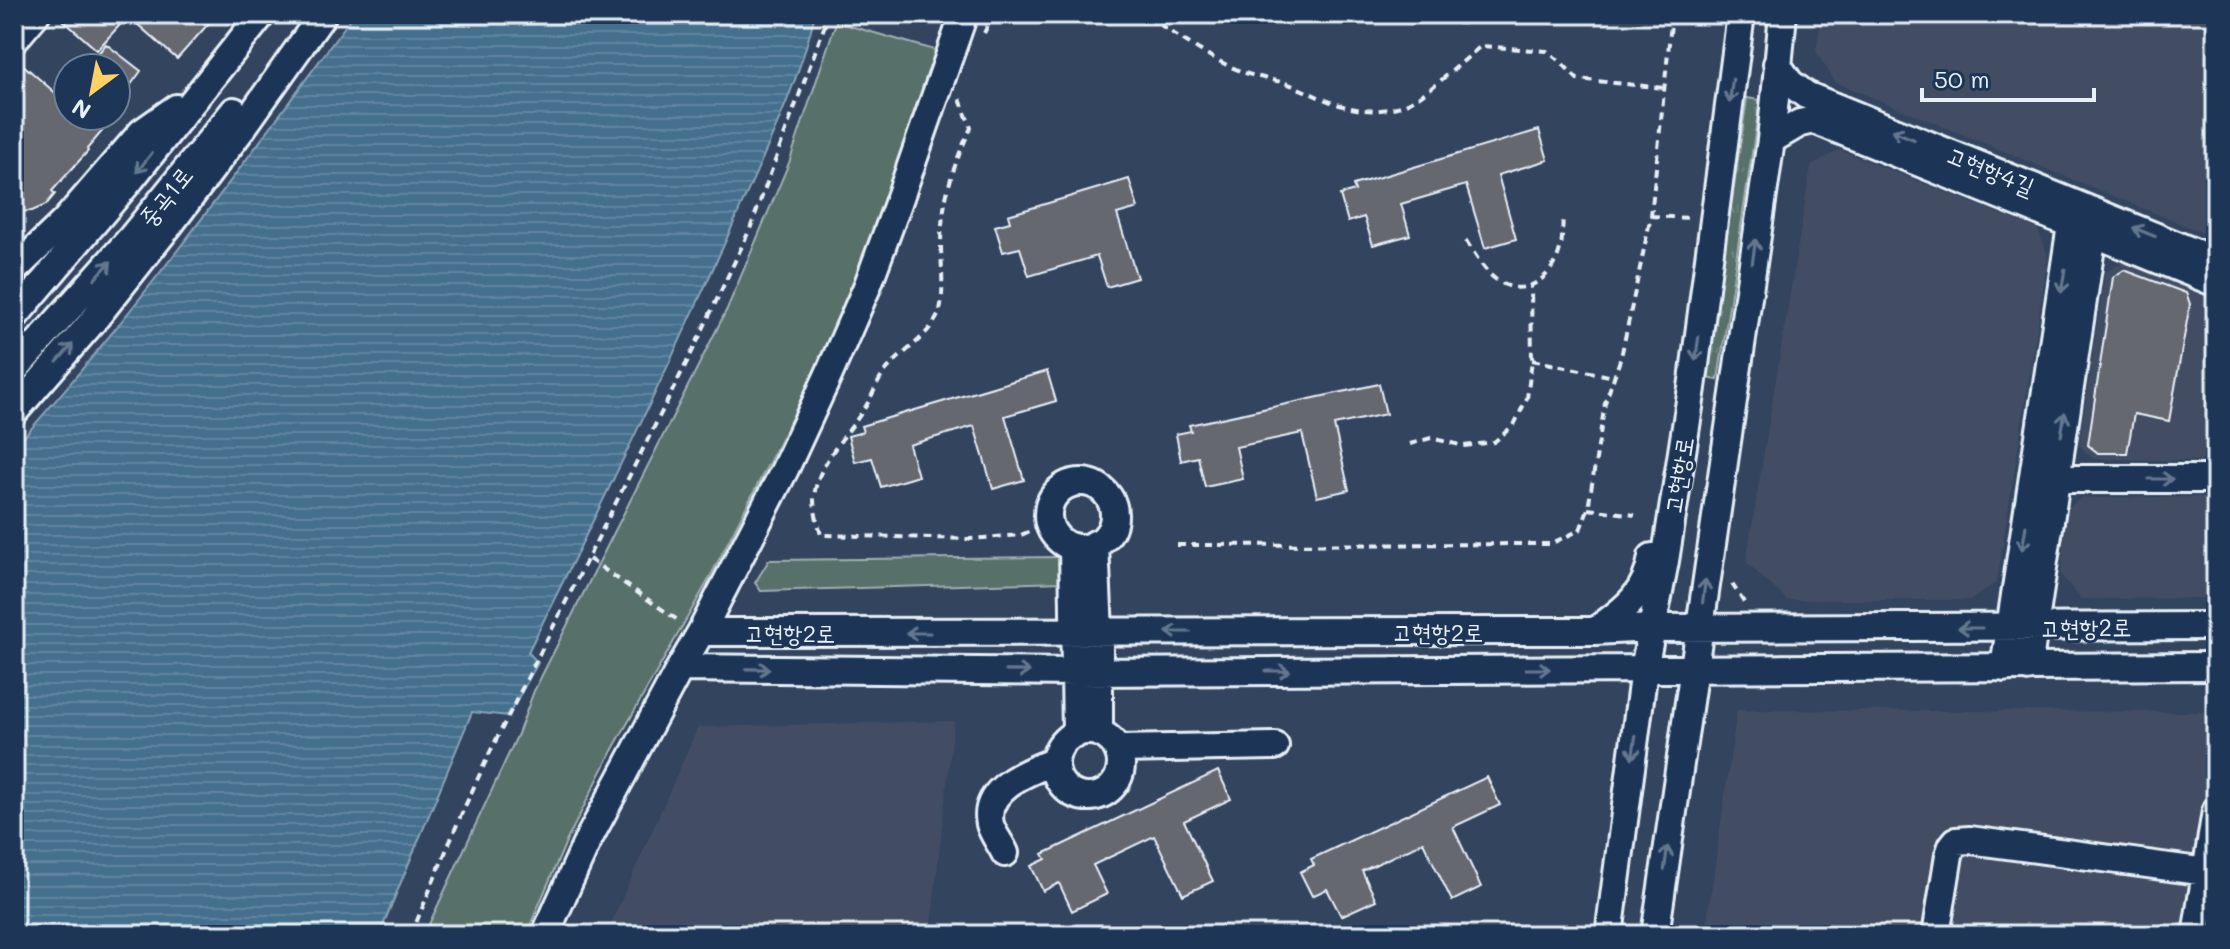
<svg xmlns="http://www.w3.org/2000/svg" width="2230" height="949" font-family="Mali,'Poor Story',sans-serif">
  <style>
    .built { fill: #424e63 }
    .grass { fill: url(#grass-tufts); stroke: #a0b0b2; stroke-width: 2 }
    .green { fill: #586f6b; stroke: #a0b0b2; stroke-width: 2 }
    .water { fill: url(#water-rules); stroke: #86a3b8; stroke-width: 2 }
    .building { fill: #666770; stroke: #e8f1f8; stroke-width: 2 }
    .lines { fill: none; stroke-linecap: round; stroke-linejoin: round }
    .minor-casing { stroke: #e8f1f8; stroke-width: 32 }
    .path { stroke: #e8f1f8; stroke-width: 4; stroke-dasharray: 8 6; stroke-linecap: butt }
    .minor { stroke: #1d3557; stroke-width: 26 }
    .oneway { stroke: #64778f }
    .labels { text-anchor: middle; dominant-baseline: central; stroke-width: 6; stroke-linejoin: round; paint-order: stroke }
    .street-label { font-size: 24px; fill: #e8f1f8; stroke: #1d3557 }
  </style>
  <defs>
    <pattern id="grass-tufts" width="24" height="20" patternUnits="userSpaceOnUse" patternTransform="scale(2)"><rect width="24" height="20" fill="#586f6b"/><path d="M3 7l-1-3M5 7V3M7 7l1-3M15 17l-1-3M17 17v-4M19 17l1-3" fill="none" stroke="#708481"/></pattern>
    <pattern id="water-rules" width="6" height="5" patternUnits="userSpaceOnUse" patternTransform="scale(2)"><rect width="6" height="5" fill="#456f8d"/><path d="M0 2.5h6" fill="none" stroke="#60849e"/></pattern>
  </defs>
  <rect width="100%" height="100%" fill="#33445e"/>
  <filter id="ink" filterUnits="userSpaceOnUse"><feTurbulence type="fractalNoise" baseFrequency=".0125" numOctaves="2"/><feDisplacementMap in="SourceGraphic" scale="16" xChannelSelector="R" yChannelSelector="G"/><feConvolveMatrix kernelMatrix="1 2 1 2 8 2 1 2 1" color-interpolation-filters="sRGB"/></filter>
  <g filter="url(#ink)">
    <path class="built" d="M 1822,14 L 2216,14 L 2216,238 L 1835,82 L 1816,51 Z
      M 1839,150 L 2038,229 L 2048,257 L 1997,582 L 1971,600 L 1787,600 L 1746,562 L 1811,166 Z
      M 2126,261 L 2216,297 L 2216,461 L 2093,459 L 2079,445 L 2105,272 Z
      M 2216,497 L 2216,598 L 2081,599 L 2061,575 L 2067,510 L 2081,498 Z
      M 1737,710 L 2216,712 L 2216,736 L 2200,861 L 1943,828 L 1925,935 L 1705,935 Z
      M 954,721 L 930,935 L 606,935 L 698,727 Z
      M 1964,848 L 2189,886 L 2181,935 L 1950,935 Z"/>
    <path class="grass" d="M 1747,98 L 1760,100 L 1718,380 L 1706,378 Z"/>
    <path class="green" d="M 836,22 L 938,51 L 866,260 L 795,412 L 708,581 L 613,749 L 566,842 L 526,935 L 424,935 L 518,734 L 534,691 L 727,309 L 789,163 Z
      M 1062,557 L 1062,582 L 761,591 L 755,583 L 769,560 Z"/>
    <path class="water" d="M 354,14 L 815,14 C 798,87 761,160 731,229 C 667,372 598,512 528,652 L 538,663 L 508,716 L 472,712 L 379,935 L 14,935 L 14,448 C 137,311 245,162 354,14 Z"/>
    <path class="building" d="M 56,14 L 217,14 L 177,59 L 128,16 L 97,50 Z
      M 106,44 L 141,71 L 116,105 L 116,68 L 86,68 Z
      M 14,57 L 68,104 L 68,116 L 115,116 L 87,149 L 88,151 L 52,191 L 55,194 L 46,205 L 32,211 L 14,212 Z
      M 1539,130 L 1548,160 L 1498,175 L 1516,239 L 1485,248 L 1466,185 L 1401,204 L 1410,235 L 1373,245 L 1364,217 L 1348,222 L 1340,195 L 1355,191 L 1353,185 Z
      M 1129,179 L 1138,208 L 1117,214 L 1137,278 L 1107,287 L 1097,256 L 1029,276 L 1020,248 L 1003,252 L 995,226 L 1010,222 L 1008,215 Z
      M 2124,270 L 2186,293 L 2190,304 L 2169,421 L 2134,414 L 2127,453 L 2098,453 L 2088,445 L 2113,277 Z
      M 1047,371 L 1056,401 L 1005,416 L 1024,480 L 993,489 L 974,426 L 909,445 L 918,476 L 881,487 L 872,458 L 855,462 L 848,436 L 863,432 L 861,426 Z
      M 1379,384 L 1386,414 L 1334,425 L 1349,490 L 1317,497 L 1302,433 L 1236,447 L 1243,479 L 1205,487 L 1198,457 L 1181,461 L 1176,434 L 1191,431 L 1189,425 Z
      M 1218,771 L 1231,799 L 1184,821 L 1213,881 L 1183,895 L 1154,836 L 1093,865 L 1107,894 L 1072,911 L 1059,883 L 1043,891 L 1031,866 L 1046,859 L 1043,854 Z
      M 1487,777 L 1500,805 L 1453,827 L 1481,887 L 1452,901 L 1423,842 L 1362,871 L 1376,900 L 1341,916 L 1327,889 L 1312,896 L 1300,872 L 1314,865 L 1311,859 Z"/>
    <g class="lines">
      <g class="minor-casing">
        <path id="minor" d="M 14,40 L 36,14
          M 1777,64 L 1790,83 L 1806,95 L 2216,261
          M 1771,140 L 1800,123 L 1814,120 L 2216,283
          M 14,270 L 65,221 L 142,132 L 176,108
          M 14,317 L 131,179 L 262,14
          M 14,370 L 132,237 L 234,111
          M 14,412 L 93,321 L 170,224 L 241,130 L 323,14
          M 2055,479 L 2216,479
          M1048 515a33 33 0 1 1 66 0a33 33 0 1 1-66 0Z
          M 1095,544 L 1099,632 L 1099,733
          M 1073,547 L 1076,734
          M 1595,631 C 1624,610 1647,594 1652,557
          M 701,632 L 1595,631 L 1651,628 L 2216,626
          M 680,668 L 1075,672 L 2216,666
          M 2004,668 L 2073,212
          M 2028,668 L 2095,220
          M1055 764a33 33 0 1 1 66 0a33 33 0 1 1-66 0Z
          M 1118,749 L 1275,746
          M 1005,853 C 1001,844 992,833 990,824 C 982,788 1029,771 1055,761
          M 545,935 L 588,840 L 680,668 L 701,632 L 785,469 L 829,374 L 867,287 L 897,206 L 964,14
          M 1609,935 L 1644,669 L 1665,561 L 1692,388 L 1741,14
          M 1655,935 L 1771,140 L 1783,14
          M 1936,935 L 1949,855 L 1952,846 L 1956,841 L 1970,840 L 2206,872
          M 2196,935 L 2216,811"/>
      </g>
      <path class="path" d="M 1431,14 C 1450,26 1471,26 1489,14
        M 1148,17 C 1177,35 1206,57 1238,70 C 1255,78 1274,79 1291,85 C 1327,100 1356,118 1397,107 C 1422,101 1460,63 1481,46 L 1547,51 L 1562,63 L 1577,79 L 1664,88
        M 984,33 L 994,14
        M 960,99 L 971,128 C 953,164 941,204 941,245 C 941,264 945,296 939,313 C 930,335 905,350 889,367 C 878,378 873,396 864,409 C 846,437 816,464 814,499 C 814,510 818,524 821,535 L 970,539 L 1021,535 L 1049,523
        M 1651,216 L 1690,218
        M 1466,241 C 1475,254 1485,273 1498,281 C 1525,299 1553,278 1560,249 C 1563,240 1562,227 1563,217
        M 1532,360 L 1614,377
        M 1410,444 L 1431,438 L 1464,446 L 1494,442 L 1514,425 L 1527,398 L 1532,360 L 1531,287
        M 1588,509 L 1635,515
        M 1177,545 L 1550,544 L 1580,530 L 1588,509 L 1605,403 L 1621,357 L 1651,216 L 1672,14
        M 589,559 L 679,621
        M 1732,584 L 1745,604
        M 411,935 L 461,815 L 491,750 L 695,346 L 750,229 L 826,22
        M 1138,935 L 1165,926 L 1196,928 L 1201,935"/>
      <use href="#minor" class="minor"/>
    </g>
    <defs><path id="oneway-shaft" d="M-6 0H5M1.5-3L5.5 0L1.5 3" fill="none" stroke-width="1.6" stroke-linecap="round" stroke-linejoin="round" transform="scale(2)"/></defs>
    <g class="oneway">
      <use href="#oneway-shaft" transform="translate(1731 91) rotate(98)"/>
      <use href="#oneway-shaft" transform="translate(1903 135) rotate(-158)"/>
      <use href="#oneway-shaft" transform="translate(144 163) rotate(128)"/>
      <use href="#oneway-shaft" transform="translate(2144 232) rotate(-158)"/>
      <use href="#oneway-shaft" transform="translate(1754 251) rotate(-82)"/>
      <use href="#oneway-shaft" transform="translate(103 270) rotate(-48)"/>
      <use href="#oneway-shaft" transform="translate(2063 281) rotate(99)"/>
      <use href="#oneway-shaft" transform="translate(1697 349) rotate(98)"/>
      <use href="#oneway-shaft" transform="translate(65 353) rotate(-49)"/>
      <use href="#oneway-shaft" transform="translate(2063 424) rotate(-81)"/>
      <use href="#oneway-shaft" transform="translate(2161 479)"/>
      <use href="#oneway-shaft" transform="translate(2024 538) rotate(99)"/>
      <use href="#oneway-shaft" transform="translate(1704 591) rotate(-83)"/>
      <use href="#oneway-shaft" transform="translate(1970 628) rotate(-180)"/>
      <use href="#oneway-shaft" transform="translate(1178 632) rotate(180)"/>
      <use href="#oneway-shaft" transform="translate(918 633) rotate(-180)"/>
      <use href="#oneway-shaft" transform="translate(758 669) rotate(1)"/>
      <use href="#oneway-shaft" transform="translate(1538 669)"/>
      <use href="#oneway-shaft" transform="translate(1018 671) rotate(1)"/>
      <use href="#oneway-shaft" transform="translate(1278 671)"/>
      <use href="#oneway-shaft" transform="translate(1634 747) rotate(98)"/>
      <use href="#oneway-shaft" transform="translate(1666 858) rotate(-82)"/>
    </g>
  </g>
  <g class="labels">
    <g class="street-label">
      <text transform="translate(1991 170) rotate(22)">고현항4길</text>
      <text transform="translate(165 196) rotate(-51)">중곡1로</text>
      <text transform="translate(1678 475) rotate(-81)">고현항로</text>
      <text transform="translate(2086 627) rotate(-1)">고현항2로</text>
      <text x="1438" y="631">고현항2로</text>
      <text x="790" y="632">고현항2로</text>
    </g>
  </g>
  <rect width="2230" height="949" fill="none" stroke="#1d3557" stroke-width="48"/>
  <rect x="24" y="24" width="2182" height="901" fill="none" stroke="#e8f1f8" stroke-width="3" filter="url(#ink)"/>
  <g transform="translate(92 92) rotate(212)"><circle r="38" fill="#1d3557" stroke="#6e8097" stroke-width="2"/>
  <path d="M0-6L14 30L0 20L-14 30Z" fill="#ffd166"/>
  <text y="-12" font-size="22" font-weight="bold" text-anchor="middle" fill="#e8f1f8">N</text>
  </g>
  <path d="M1922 88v12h172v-12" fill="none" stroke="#e8f1f8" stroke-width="4"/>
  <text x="1934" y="88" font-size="24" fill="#e8f1f8" stroke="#1d3557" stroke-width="6" paint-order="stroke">50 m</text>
</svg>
